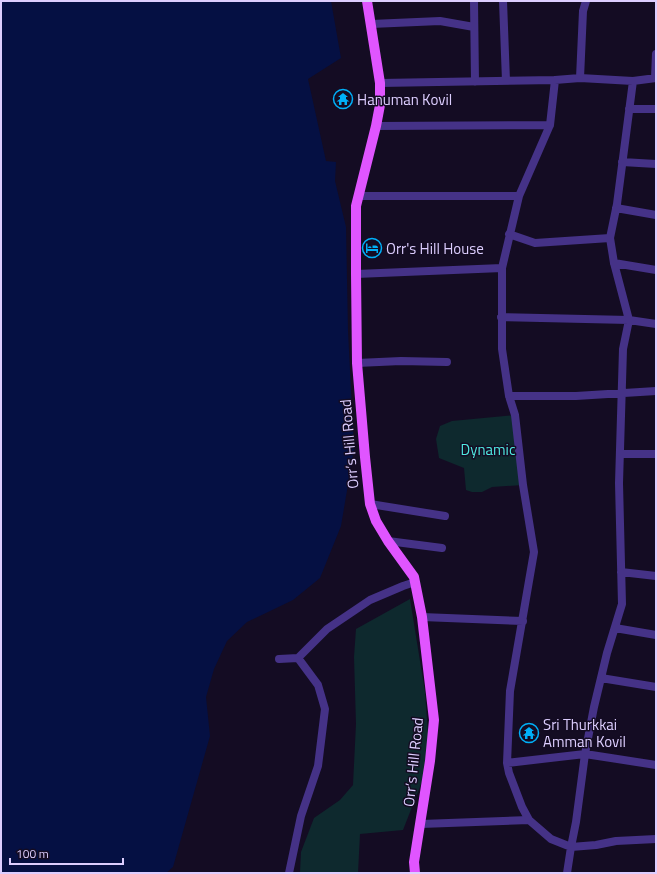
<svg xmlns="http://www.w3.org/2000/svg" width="657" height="874" font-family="'Titillium Web',sans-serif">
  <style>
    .park { fill: #0e292e }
    .water { fill: #051043 }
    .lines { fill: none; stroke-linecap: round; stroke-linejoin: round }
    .minor { stroke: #453287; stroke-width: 8 }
    .major { stroke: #e055ff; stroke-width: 10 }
    .labels { text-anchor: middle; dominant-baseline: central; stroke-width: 3; stroke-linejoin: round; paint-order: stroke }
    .poi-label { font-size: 15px; fill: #ddceff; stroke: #140c23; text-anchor: start }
    .street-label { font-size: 15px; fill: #ddceff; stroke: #140c23 }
    .park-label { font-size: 15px; fill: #4feae1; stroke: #140c23 }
  </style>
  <rect width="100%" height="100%" fill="#140c23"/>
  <path class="park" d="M 515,415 L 523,485 L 492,487 L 482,492 L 472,492 L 466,490 L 464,468 L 439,458 L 436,439 L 440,426 L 452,421 Z
    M 410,599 L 425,692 L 430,761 L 403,830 L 360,834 L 358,873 L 300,873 L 301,852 L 314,818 L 340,800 L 353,785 L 356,724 L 354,657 L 356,629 Z"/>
  <path class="water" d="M 1,1 L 331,1 L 341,58 L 308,79 L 326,161 L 336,162 L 335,181 L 346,227 L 348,331 L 354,449 L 341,526 L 320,578 L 293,600 L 247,622 L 227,641 L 214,669 L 206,697 L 210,736 L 173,867 L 166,873 L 1,873 Z"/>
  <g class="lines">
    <path class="minor" d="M 474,1 L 475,82
      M 503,1 L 506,81
      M 371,24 L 440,21 L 474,27
      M 580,78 L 583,11 L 586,1
      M 655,78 L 656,54
      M 555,80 L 550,125 L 519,196 L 502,268 L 502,349 L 509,396 L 515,415 L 523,485 L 534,552 L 510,691 L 507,763 L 509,773 L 522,807 L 529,820 L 551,839 L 571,847 L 596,845 L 616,841 L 656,839
      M 380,83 L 555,80 L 580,78 L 633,81 L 656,78
      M 629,109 L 656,109
      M 376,126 L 550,125
      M 622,162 L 656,164
      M 359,196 L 519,196
      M 616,208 L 656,215
      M 509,234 L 535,243 L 610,238
      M 614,263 L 656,270
      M 356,274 L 502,268
      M 501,317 L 629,320 L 656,324
      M 357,363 L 401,361 L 447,362
      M 509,396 L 576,396 L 656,391
      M 620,454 L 656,454
      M 370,504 L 445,516
      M 388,541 L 442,548
      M 621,572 L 656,576
      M 422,617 L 523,621
      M 615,628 L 656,635
      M 279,659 L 298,658 L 327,629 L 370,600 L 403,586 L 415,582
      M 601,678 L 656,687
      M 507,763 L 585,754 L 656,765
      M 421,824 L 529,820
      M 289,873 L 301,816 L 318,766 L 325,709 L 318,685 L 298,658
      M 567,873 L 571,847 L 576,822 L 585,754 L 594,707 L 607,653 L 622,604 L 619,483 L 623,349 L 629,320 L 614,263 L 610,238 L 617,204 L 633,81"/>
    <path class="major" d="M 367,1 L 380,83 L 380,105 L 376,126 L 356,206 L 356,274 L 357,363 L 365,457 L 370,504 L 376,521 L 388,541 L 414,577 L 422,617 L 434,720 L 430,761 L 414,862 L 415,873"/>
  </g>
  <defs>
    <g id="temple-ring" transform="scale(1)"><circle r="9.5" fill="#140c23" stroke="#00b0f9" stroke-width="1.5"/><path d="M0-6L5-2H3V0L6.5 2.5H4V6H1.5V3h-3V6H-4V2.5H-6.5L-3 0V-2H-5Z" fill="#00b0f9"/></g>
    <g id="hotel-ring" transform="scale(1)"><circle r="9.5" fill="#140c23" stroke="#00b0f9" stroke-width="1.5"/><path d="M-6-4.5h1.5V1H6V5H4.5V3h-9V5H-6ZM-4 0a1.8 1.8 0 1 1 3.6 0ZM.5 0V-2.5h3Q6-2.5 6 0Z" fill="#00b0f9"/></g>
  </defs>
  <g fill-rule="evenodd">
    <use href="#temple-ring" x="343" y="99"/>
    <use href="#hotel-ring" x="372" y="248"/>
    <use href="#temple-ring" x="529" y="733"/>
  </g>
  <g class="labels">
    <g class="poi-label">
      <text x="357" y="99">Hanuman Kovil</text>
      <text x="386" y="248">Orr's Hill House</text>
      <text x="543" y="724">Sri Thurkkai<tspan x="543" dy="17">Amman Kovil</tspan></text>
    </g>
    <g class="street-label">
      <text transform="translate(349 444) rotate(-95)">Orr’s Hill Road</text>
      <text transform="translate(413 762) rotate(-84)">Orr’s Hill Road</text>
    </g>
    <g class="park-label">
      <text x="488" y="449">Dynamic</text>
    </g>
  </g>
  <rect width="657" height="874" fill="none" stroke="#ddceff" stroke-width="4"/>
  <path d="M10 858v6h113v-6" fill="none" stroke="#ddceff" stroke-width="2"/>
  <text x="16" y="858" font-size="12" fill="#ddceff" stroke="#140c23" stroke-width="3" paint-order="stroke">100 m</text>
</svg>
